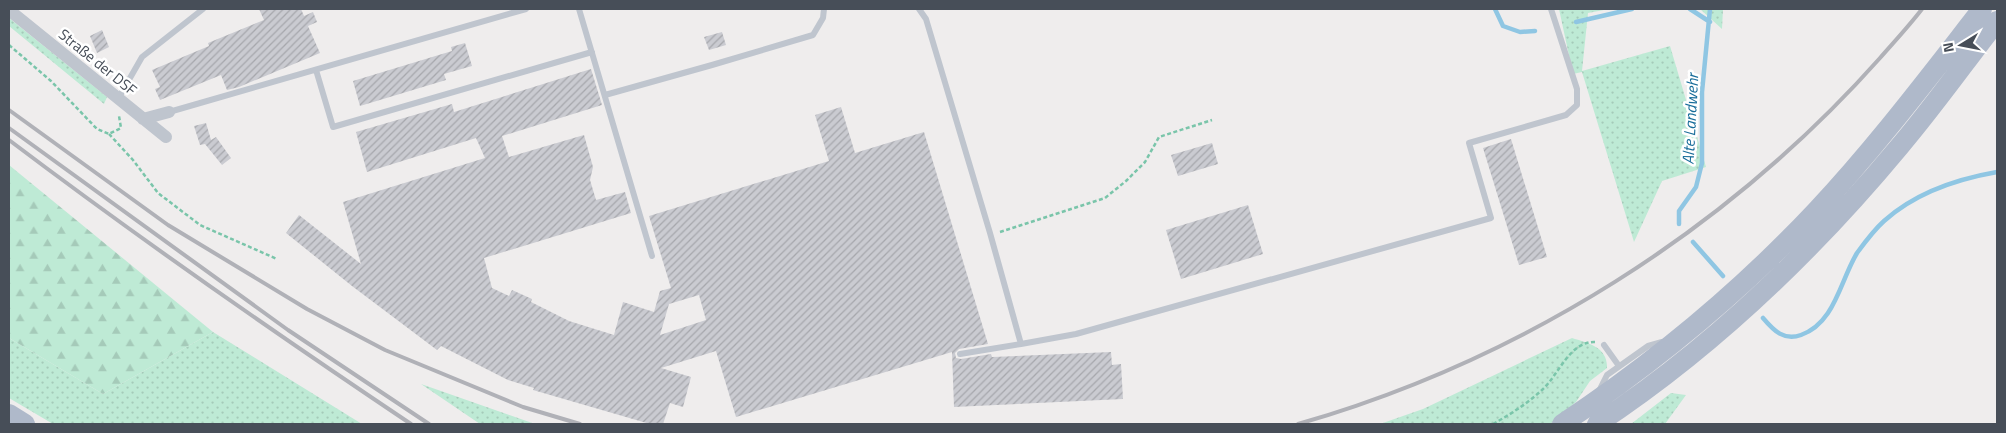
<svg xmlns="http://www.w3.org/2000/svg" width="2006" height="433" font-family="'Titillium Web',sans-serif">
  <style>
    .grass { fill: url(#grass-dots) }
    .forest { fill: url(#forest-firs) }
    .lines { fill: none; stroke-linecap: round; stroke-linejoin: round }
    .stream { stroke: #8fc6e3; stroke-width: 4.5 }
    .building { fill: url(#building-hatch); fill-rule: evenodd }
    .path { stroke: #7ac5aa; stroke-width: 2.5; stroke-dasharray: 4 2.5; stroke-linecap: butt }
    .lane { stroke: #bfc5ce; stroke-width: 6 }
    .street { stroke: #bfc5ce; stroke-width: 12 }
    .primary { stroke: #afb9ca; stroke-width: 20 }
    .rail { stroke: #b0b1b7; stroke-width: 4 }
    .labels { text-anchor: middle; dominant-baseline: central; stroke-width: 5; stroke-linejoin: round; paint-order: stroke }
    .street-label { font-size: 15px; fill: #474e58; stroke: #fff }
    .water-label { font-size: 16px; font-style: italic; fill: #196d9a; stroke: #fff }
  </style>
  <defs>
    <pattern id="grass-dots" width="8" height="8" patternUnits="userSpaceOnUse" patternTransform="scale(1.25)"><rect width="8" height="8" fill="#beead5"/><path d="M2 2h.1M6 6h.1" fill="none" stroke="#a5cab9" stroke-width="1.8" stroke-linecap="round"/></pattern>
    <pattern id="forest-firs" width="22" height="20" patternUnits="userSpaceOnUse" patternTransform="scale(1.25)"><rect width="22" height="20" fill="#beead5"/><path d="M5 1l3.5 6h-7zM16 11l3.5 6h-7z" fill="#a5cab9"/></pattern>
    <pattern id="building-hatch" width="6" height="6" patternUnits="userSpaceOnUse" patternTransform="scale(1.25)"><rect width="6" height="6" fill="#cacbd1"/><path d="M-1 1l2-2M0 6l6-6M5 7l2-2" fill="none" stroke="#a6a7ac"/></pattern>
  </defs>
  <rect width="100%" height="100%" fill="#efeded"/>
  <path class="grass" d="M 1559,9 L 1609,9 L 1588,13 L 1582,71 L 1670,46 L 1706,167 L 1662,181 L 1634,242 L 1582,72 L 1573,74 Z
    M 1700,9 L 1723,9 L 1722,29 Z
    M 9,18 L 107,97 L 104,104 L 9,26 Z
    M 213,332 L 362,424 L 53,424 L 9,398 L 9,338 L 103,394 Z
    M 1572,338 C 1588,343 1608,347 1607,368 L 1590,381 L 1576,402 L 1550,424 L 1380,424 L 1423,409 Z
    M 421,384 L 535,424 L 480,424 Z
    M 1671,393 L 1686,395 L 1665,424 L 1631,424 Z"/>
  <path class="forest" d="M 9,165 L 213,332 L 103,394 L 9,338 Z"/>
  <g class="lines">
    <path class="stream" d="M 1495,9 L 1503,26 L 1520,32 L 1535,31
      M 1690,9 L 1710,22
      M 1576,22 L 1632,9
      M 1679,224 L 1679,211 L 1696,187 L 1702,163 L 1702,92 L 1710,9
      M 1693,242 L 1723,276
      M 1763,318 C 1774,331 1784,341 1801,335 C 1835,323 1840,281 1857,253 C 1865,242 1874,230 1884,221 C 1915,193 1957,179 1997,172"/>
  </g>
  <path class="building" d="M 259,9 L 301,9 L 304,16 L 313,12 L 317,22 L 308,26 L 320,53 L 239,87 L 227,90 L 221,75 L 160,100 L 155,89 L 160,87 L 152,70 L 209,46 L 208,43 L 264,20 Z
    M 102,30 L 109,47 L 97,53 L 90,36 Z
    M 722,32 L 726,45 L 709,50 L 704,37 Z
    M 465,43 L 472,66 L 444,74 L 446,80 L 360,106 L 353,81 L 452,51 L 451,47 Z
    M 591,69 L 602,105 L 502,136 L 509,157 L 584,135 L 593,167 L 590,180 L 596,200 L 625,192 L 631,213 L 484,258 L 492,288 L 509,296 L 512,290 L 532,299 L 531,302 L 569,321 L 614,335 L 623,302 L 654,312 L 660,291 L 671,288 L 649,216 L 829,161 L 815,115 L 841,107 L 855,153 L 924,132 L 988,344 L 959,349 L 955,353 L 956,358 L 961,359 L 991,354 L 992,357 L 1111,352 L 1112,365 L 1121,364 L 1123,399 L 954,407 L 952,352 L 736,417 L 716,351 L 661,368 L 691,377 L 683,407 L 670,403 L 663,424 L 650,424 L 533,390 L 534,388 L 508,380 L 441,346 L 437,350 L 352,286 L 286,233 L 299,215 L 361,264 L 343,202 L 485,158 L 476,138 L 367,172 L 356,132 L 452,104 L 454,112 ZM 699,295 L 706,320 L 660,335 L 669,304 Z
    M 206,123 L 211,140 L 216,137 L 231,158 L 222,165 L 205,144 L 200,145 L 194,126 Z
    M 1511,139 L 1547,257 L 1519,265 L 1483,148 Z
    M 1212,143 L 1218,164 L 1178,176 L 1171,155 Z
    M 1248,205 L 1263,254 L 1181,279 L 1166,230 Z"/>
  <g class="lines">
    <path class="path" d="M 9,45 L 51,81 L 97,129 L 109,134 L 121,128 L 119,116
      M 109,134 L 133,160 L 158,193 L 200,225 L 277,259
      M 1000,232 L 1105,198 L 1126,181 L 1145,162 L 1159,137 L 1212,120
      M 1493,424 C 1511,414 1528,403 1543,389 C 1559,374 1570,341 1595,342"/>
    <path class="lane" d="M 579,9 L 652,256
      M 919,9 L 926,19 L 990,233 L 1021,344 L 1076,334 L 1491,218 L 1469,143 L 1566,115 L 1577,105 L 1577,89 L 1551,9
      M 316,70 L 333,127 L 592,52
      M 605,95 L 712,65 L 813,35 L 823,18 L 824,9
      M 118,99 L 142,57 L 203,9
      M 169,112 L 526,9
      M 1604,345 L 1619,366
      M 960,354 L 1021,344
      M 1599,391 L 1607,375 L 1648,346 L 1662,342"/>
    <path class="street" d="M 9,10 L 166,137
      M 143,119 L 169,112"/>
    <path class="primary" d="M 9,414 L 25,424
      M 1562,424 C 1654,363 1740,292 1816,211 C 1876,147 1928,78 1982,9
      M 1597,424 C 1712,348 1812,252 1900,146 C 1934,106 1965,62 1997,21"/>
    <path class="rail" d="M 9,110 L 168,225 L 307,309 L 385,350 L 523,407 L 580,424
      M 9,128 L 288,330 L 429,424
      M 9,140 C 140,239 275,333 411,424
      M 1298,424 C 1521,360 1726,231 1880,58 C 1894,42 1909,26 1922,9"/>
  </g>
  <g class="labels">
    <g class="street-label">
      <text transform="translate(98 62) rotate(39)">Straße der DSF</text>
    </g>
    <g class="water-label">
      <text transform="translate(1690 119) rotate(-87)">Alte Landwehr</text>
    </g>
  </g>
  <rect width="2006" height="433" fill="none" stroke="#474e58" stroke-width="20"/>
  <g transform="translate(1961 45) rotate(260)" stroke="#ffffff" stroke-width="4" paint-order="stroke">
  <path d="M0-4L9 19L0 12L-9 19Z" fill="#474e58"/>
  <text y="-8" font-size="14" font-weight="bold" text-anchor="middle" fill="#474e58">N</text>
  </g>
</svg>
